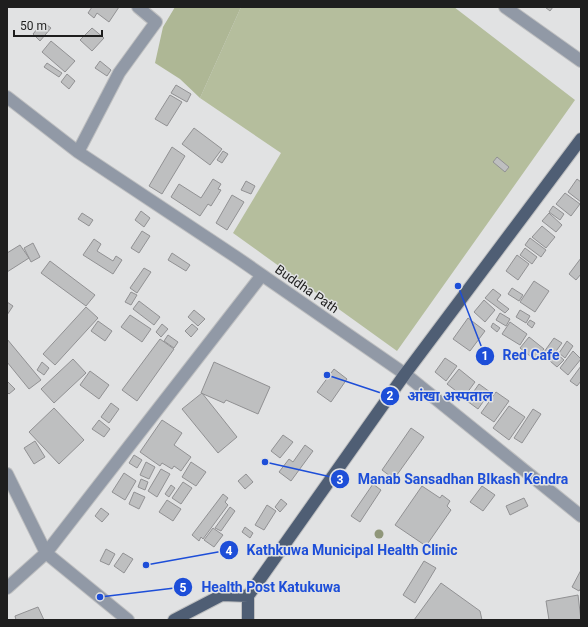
<svg xmlns="http://www.w3.org/2000/svg" width="588" height="627" font-family="Roboto,'Noto Sans Devanagari',sans-serif">
  <style>
    .green { fill: #b5be9d }
    .forest { fill: #aeb795 }
    .building { fill: #bebfc0; stroke: #919193 }
    .lines { fill: none; stroke-linecap: round; stroke-linejoin: round }
    .minor-casing { stroke: #bebfc0; stroke-width: 14 }
    .major-casing { stroke: #bebfc0; stroke-width: 14 }
    .minor { stroke: #9199a6; stroke-width: 12 }
    .major { stroke: #4f5e74; stroke-width: 12 }
    .tree { fill: #90977a }
    .labels { text-anchor: middle; dominant-baseline: central; stroke-width: 3; stroke-linejoin: round; paint-order: stroke }
    .street-label { font-size: 13px; fill: #1e1e1e; stroke: #e1e2e3 }
    .leader { fill: none; stroke: #1d4ed8; stroke-width: 1.5 }
    .callout-dot { fill: #1d4ed8; stroke: #e1e2e3; stroke-width: 1.5 }
    .mark-label { font-size: 12px; text-anchor: middle; font-weight: bold; fill: #fff }
    .callout-label { font-size: 14px; text-anchor: middle; font-weight: bold; fill: #1d4ed8; stroke: #e1e2e3; stroke-width: 3; stroke-linejoin: round; paint-order: stroke }
  </style>
  <rect width="100%" height="100%" fill="#e1e2e3"/>
  <path class="green" d="M 241,7 L 454,7 L 575,100 L 397,351 L 233,233 L 281,153 L 200,98 Z"/>
  <path class="forest" d="M 175,7 L 241,7 L 200,98 L 180,79 L 155,63 L 163,27 Z"/>
  <path class="building" d="M 92,7 L 119,7 L 109,22 L 97,13 L 94,18 L 88,13 Z
    M 545,7 L 553,7 L 550,11 Z
    M 43,22 L 51,28 L 40,41 L 33,34 Z
    M 92,28 L 104,38 L 92,51 L 80,40 Z
    M 51,41 L 75,61 L 65,72 L 42,52 Z
    M 100,61 L 111,70 L 107,76 L 95,68 Z
    M 47,63 L 62,73 L 59,77 L 44,67 Z
    M 67,74 L 75,81 L 69,89 L 61,82 Z
    M 176,85 L 191,94 L 187,102 L 171,93 Z
    M 170,95 L 182,102 L 167,126 L 155,119 Z
    M 194,128 L 222,149 L 210,165 L 182,144 Z
    M 172,147 L 185,156 L 162,194 L 149,186 Z
    M 223,151 L 228,154 L 222,163 L 217,160 Z
    M 497,157 L 509,167 L 505,172 L 493,162 Z
    M 213,179 L 221,184 L 218,189 L 221,190 L 211,206 L 208,204 L 200,216 L 171,197 L 179,184 L 201,198 Z
    M 577,179 L 581,182 L 581,202 L 568,192 Z
    M 246,181 L 255,186 L 251,194 L 241,190 Z
    M 565,193 L 580,204 L 571,216 L 556,204 Z
    M 232,195 L 244,202 L 227,230 L 216,223 Z
    M 553,206 L 564,214 L 560,220 L 549,212 Z
    M 141,211 L 150,218 L 144,227 L 135,220 Z
    M 82,213 L 93,220 L 89,226 L 78,219 Z
    M 549,213 L 562,225 L 556,232 L 542,221 Z
    M 542,226 L 555,237 L 546,248 L 532,237 Z
    M 142,231 L 150,236 L 139,253 L 131,248 Z
    M 530,238 L 546,250 L 541,257 L 525,245 Z
    M 94,239 L 101,244 L 97,251 L 113,261 L 116,256 L 122,260 L 113,274 L 83,255 Z
    M 33,243 L 40,257 L 31,262 L 24,248 Z
    M 20,245 L 29,258 L 7,272 L 7,253 Z
    M 525,248 L 537,257 L 532,264 L 520,255 Z
    M 172,253 L 190,265 L 186,271 L 168,260 Z
    M 517,255 L 529,264 L 518,280 L 506,271 Z
    M 581,258 L 581,274 L 576,280 L 569,274 Z
    M 50,261 L 95,295 L 86,306 L 41,273 Z
    M 144,268 L 151,272 L 137,293 L 130,288 Z
    M 534,281 L 549,291 L 535,312 L 520,302 Z
    M 512,288 L 523,295 L 519,301 L 508,294 Z
    M 493,289 L 501,295 L 497,300 L 509,309 L 505,313 L 485,298 Z
    M 131,292 L 137,295 L 131,305 L 125,302 Z
    M 484,300 L 495,310 L 485,322 L 474,312 Z
    M 139,301 L 160,317 L 154,325 L 133,309 Z
    M 7,302 L 13,306 L 7,315 Z
    M 86,307 L 98,318 L 55,365 L 43,354 Z
    M 194,310 L 205,319 L 198,326 L 188,317 Z
    M 520,310 L 530,316 L 526,323 L 516,317 Z
    M 500,313 L 510,319 L 506,326 L 496,320 Z
    M 130,315 L 151,329 L 142,342 L 121,327 Z
    M 468,318 L 485,331 L 470,351 L 453,339 Z
    M 530,320 L 535,323 L 532,328 L 527,324 Z
    M 98,321 L 112,331 L 105,341 L 91,331 Z
    M 510,322 L 527,334 L 520,345 L 502,334 Z
    M 493,323 L 500,328 L 497,332 L 491,327 Z
    M 162,324 L 168,329 L 161,337 L 156,332 Z
    M 192,324 L 198,329 L 191,337 L 185,331 Z
    M 168,335 L 178,342 L 174,348 L 164,341 Z
    M 529,337 L 544,349 L 535,360 L 520,348 Z
    M 554,338 L 562,343 L 551,358 L 544,352 Z
    M 7,339 L 41,380 L 29,389 L 7,362 Z
    M 160,339 L 174,349 L 137,401 L 122,390 Z
    M 567,341 L 573,346 L 565,358 L 559,353 Z
    M 573,351 L 581,359 L 568,375 L 560,368 Z
    M 557,354 L 564,360 L 557,367 L 550,361 Z
    M 445,358 L 457,366 L 446,381 L 435,372 Z
    M 73,359 L 86,373 L 54,403 L 41,389 Z
    M 42,362 L 49,368 L 44,375 L 37,370 Z
    M 214,362 L 270,387 L 258,414 L 226,400 L 224,403 L 201,393 Z
    M 581,366 L 581,381 L 577,386 L 570,381 Z
    M 334,369 L 347,379 L 331,402 L 317,392 Z
    M 459,369 L 475,382 L 464,397 L 447,384 Z
    M 90,371 L 109,385 L 99,399 L 80,385 Z
    M 7,381 L 15,389 L 9,394 L 7,392 Z
    M 479,384 L 490,392 L 478,409 L 467,401 Z
    M 496,392 L 509,401 L 494,422 L 481,413 Z
    M 202,393 L 237,437 L 218,453 L 182,409 Z
    M 111,403 L 119,409 L 109,423 L 101,417 Z
    M 509,406 L 525,417 L 509,440 L 493,428 Z
    M 54,408 L 84,440 L 59,464 L 29,432 Z
    M 533,409 L 541,414 L 522,443 L 514,438 Z
    M 99,420 L 110,429 L 104,437 L 92,429 Z
    M 162,420 L 182,433 L 174,445 L 191,457 L 181,471 L 174,466 L 172,469 L 162,463 L 160,466 L 140,452 Z
    M 411,428 L 424,437 L 394,479 L 382,470 Z
    M 283,435 L 293,442 L 280,458 L 271,451 Z
    M 35,441 L 45,457 L 34,464 L 24,448 Z
    M 305,445 L 313,451 L 291,481 L 279,472 L 289,459 L 293,462 Z
    M 134,455 L 142,460 L 137,468 L 129,463 Z
    M 146,462 L 155,467 L 149,479 L 140,475 Z
    M 191,462 L 206,472 L 196,486 L 182,477 Z
    M 161,469 L 170,474 L 157,497 L 148,491 Z
    M 124,473 L 136,481 L 125,500 L 112,492 Z
    M 246,474 L 253,482 L 245,489 L 238,481 Z
    M 141,479 L 148,482 L 145,490 L 138,487 Z
    M 183,482 L 192,488 L 181,504 L 172,498 Z
    M 373,484 L 381,490 L 360,522 L 351,516 Z
    M 171,485 L 175,488 L 169,497 L 165,494 Z
    M 422,486 L 440,498 L 442,495 L 450,501 L 447,506 L 451,510 L 426,546 L 395,525 Z
    M 482,486 L 495,495 L 483,511 L 470,502 Z
    M 134,492 L 145,497 L 139,509 L 129,504 Z
    M 223,494 L 228,498 L 225,502 L 228,505 L 203,539 L 201,537 L 199,541 L 192,535 Z
    M 524,498 L 528,506 L 510,515 L 506,506 Z
    M 281,499 L 287,504 L 280,512 L 275,507 Z
    M 167,500 L 181,509 L 173,521 L 159,512 Z
    M 267,505 L 276,511 L 264,530 L 255,525 Z
    M 230,507 L 235,511 L 221,531 L 215,528 Z
    M 101,508 L 109,514 L 102,522 L 95,516 Z
    M 245,527 L 253,533 L 250,538 L 242,532 Z
    M 213,528 L 223,535 L 214,547 L 204,540 Z
    M 106,549 L 115,554 L 109,565 L 100,561 Z
    M 123,553 L 133,559 L 124,573 L 114,566 Z
    M 424,561 L 436,568 L 415,603 L 403,595 Z
    M 581,570 L 581,588 L 579,591 L 572,587 Z
    M 441,583 L 480,611 L 482,620 L 414,620 Z
    M 578,595 L 581,620 L 549,620 L 546,601 Z
    M 38,607 L 44,620 L 16,620 L 15,616 Z"/>
  <g class="lines">
    <g class="minor-casing">
      <path id="minor" d="M 505,7 L 581,61
        M 7,97 L 78,152 L 236,257 L 405,374 L 581,516
        M 78,152 L 119,73 L 156,22 L 138,7
        M 7,474 L 46,553 L 128,620
        M 7,588 L 46,553 L 262,275"/>
    </g>
    <g class="major-casing">
      <path id="major" d="M 174,620 L 222,595 L 248,596
        M 248,620 L 248,596 L 405,374 L 581,139"/>
    </g>
    <use href="#minor" class="minor"/>
    <use href="#major" class="major"/>
  </g>
  <circle class="tree" cx="379" cy="534" r="4.5"/>
  <g class="labels">
    <g class="street-label">
      <text transform="translate(307 289) rotate(35)">Buddha Path</text>
    </g>
  </g>
  <path class="leader" d="M458 286L485 356M327 375L390 396M265 462L340 479M146 565L229 550M100 597L183 587"/>
  <g class="callout-dot">
    <circle cx="458" cy="286" r="4"/>
    <circle cx="327" cy="375" r="4"/>
    <circle cx="265" cy="462" r="4"/>
    <circle cx="146" cy="565" r="4"/>
    <circle cx="100" cy="597" r="4"/>
    <circle cx="485" cy="356" r="10"/>
    <circle cx="390" cy="396" r="10"/>
    <circle cx="340" cy="479" r="10"/>
    <circle cx="229" cy="550" r="10"/>
    <circle cx="183" cy="587" r="10"/>
  </g>
  <g class="mark-label">
    <text x="485" y="360">1</text>
    <text x="390" y="400">2</text>
    <text x="340" y="484">3</text>
    <text x="229" y="555">4</text>
    <text x="183" y="592">5</text>
  </g>
  <g class="callout-label">
    <text x="531" y="360">Red Cafe</text>
    <text x="450" y="401">आंखा अस्पताल</text>
    <text x="463" y="484">Manab Sansadhan BIkash Kendra</text>
    <text x="352" y="555">Kathkuwa Municipal Health Clinic</text>
    <text x="271" y="592">Health Post Katukuwa</text>
  </g>
  <rect width="588" height="627" fill="none" stroke="#1e1e1e" stroke-width="16"/>
  <path d="M14 30v6h88v-6" fill="none" stroke="#1e1e1e" stroke-width="2"/>
  <text x="20" y="30" font-size="12" fill="#1e1e1e" stroke="#e1e2e3" stroke-width="3" paint-order="stroke">50 m</text>
</svg>
